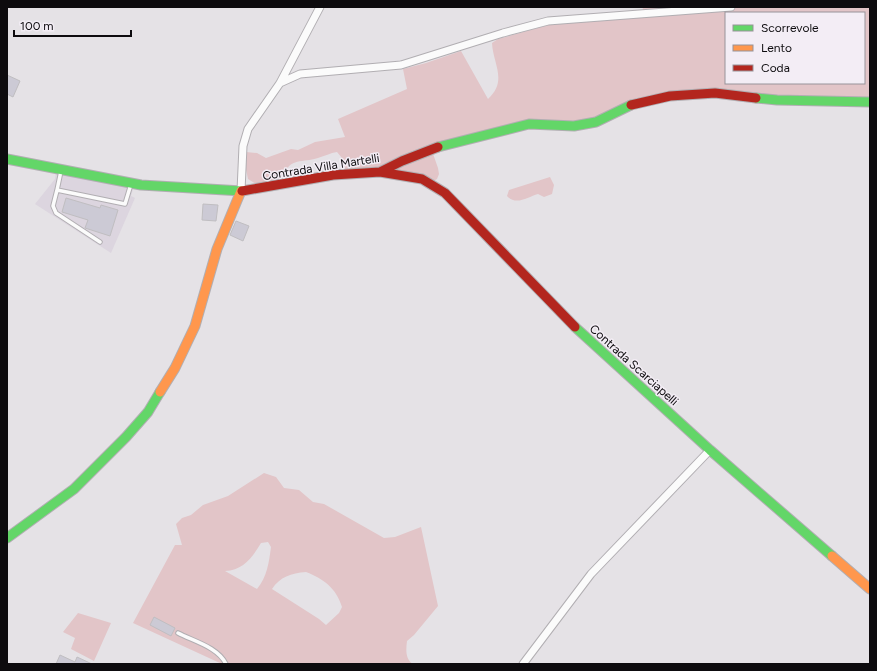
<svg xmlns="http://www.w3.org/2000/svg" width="877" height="671" font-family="Figtree,sans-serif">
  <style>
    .built { fill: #dcd5df }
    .green { fill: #e2c5c8; fill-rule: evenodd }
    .building { fill: #cccad5; stroke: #c0bec1 }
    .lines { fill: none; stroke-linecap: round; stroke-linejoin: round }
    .lane-casing { stroke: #b1aeb2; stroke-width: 5.5 }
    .street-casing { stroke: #b1aeb2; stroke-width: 9 }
    .fast-casing { stroke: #b1aeb2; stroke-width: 11 }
    .slow-casing { stroke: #b1aeb2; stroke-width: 11 }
    .jam-casing { stroke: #b1aeb2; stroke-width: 11 }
    .lane { stroke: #fbfbfb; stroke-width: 3.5 }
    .street { stroke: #fbfbfb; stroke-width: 7 }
    .fast { stroke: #63d668; stroke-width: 9 }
    .slow { stroke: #ff974d; stroke-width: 9 }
    .jam { stroke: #b3261e; stroke-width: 9 }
    .labels { text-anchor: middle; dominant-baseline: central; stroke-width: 3; stroke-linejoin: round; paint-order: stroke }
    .street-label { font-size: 12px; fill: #0d0b0e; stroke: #f3edf5 }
  </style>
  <rect width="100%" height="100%" fill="#e5e2e6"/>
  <path class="built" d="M 56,172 L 134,186 L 131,196 L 135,198 L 111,253 L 35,204 L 55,179 Z"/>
  <path class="green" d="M 642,7 L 870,7 L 870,100 L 685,93 L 586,122 L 552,123 L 431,148 L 438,168 L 439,174 L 437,179 L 432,182 C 412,165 370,170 346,171 L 342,158 L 337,152 C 330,153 325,156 318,158 C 297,164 291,156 280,181 L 256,184 L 248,179 L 244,160 L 246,152 L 257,153 L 266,158 L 291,149 L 298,150 L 315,142 L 345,137 L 338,119 L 407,89 L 403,69 L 426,63 L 461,51 L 488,99 C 508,81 493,64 492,43 L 498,39 L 555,23 L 646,15 ZM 726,13 L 864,13 L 864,83 L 726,83 Z
    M 550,177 L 554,185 L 552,194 L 544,197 L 538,194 C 528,197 516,206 507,196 L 509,190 Z
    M 264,473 L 276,477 L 284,488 L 299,490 L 313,502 L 324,504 L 384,538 L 395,537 L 421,527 L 438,606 L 414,635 L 407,641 C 406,649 405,659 413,664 L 222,664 L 133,623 L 175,545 L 182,545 L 176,524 L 182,518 L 191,515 L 203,505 L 228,496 ZM 268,542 L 271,547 C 269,562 267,577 257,589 L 225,571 C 243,570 252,558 261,543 ZM 306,572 C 324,579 336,588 342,607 L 339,613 L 326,625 L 319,619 L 272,589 C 280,577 291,573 306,572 Z
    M 78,613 L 111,623 L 94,661 L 71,649 L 75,638 L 63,632 Z"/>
  <path class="building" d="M 7,75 L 20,81 L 13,97 L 7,94 Z
    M 66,198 L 100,208 L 101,205 L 118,210 L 110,236 L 85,228 L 88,220 L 62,212 Z
    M 203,204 L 218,205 L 216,221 L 202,220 Z
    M 236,221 L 249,226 L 243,241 L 230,235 Z
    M 154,617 L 175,628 L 171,636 L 150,625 Z
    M 60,655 L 75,662 L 77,657 L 92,664 L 56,664 Z"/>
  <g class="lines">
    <g class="lane-casing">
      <path id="lane" d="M 61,171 L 57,190 L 125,204 L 131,184
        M 57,190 L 53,206 L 56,213 L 100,242
        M 178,633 C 193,641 218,647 226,664"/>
    </g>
    <g class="street-casing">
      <path id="street" d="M 280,83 L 300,74 L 401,65 L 503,33 L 548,21 L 731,7
        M 241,191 L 243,146 L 248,129 L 280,83 L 320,7
        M 523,664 L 591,574 L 710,450"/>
    </g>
    <g class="fast-casing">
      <path id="fast" d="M 756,98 L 777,100 L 870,102
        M 438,147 L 529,124 L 574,126 L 596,122 L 631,105
        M 7,159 L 141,185 L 242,191
        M 575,327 L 710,450 L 832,556
        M 7,538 L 74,489 L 126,437 L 148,412 L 160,392"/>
    </g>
    <g class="slow-casing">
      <path id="slow" d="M 160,392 L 175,368 L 195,326 L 217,249 L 241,191
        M 832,556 L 870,589"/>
    </g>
    <g class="jam-casing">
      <path id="jam" d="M 631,105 L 670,96 L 715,93 L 756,98
        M 380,172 L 422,179 L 445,193 L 575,327
        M 242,191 L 333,175 L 380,172 L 402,161 L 438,147"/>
    </g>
    <use href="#lane" class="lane"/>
    <use href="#street" class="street"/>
    <use href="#fast" class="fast"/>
    <use href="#slow" class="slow"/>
    <use href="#jam" class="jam"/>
  </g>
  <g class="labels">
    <g class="street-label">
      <text transform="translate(321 167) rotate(-9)">Contrada Villa Martelli</text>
      <text transform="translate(634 365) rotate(42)">Contrada Scarciapelli</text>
    </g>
  </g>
  <rect width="877" height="671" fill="none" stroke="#0d0b0e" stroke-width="16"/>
  <rect x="725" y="12" width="140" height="72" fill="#f3edf5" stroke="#979399"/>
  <rect x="733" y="25" width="20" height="6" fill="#63d668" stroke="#979399"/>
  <text x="761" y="32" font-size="12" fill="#0d0b0e">Scorrevole</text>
  <rect x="733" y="45" width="20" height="6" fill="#ff974d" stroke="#979399"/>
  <text x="761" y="52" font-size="12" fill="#0d0b0e">Lento</text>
  <rect x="733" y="65" width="20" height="6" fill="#b3261e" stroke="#979399"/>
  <text x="761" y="72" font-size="12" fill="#0d0b0e">Coda</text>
  <path d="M14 30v6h117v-6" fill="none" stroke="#0d0b0e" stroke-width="2"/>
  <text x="20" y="30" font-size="12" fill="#0d0b0e" stroke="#f3edf5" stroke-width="3" paint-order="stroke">100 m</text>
</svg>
